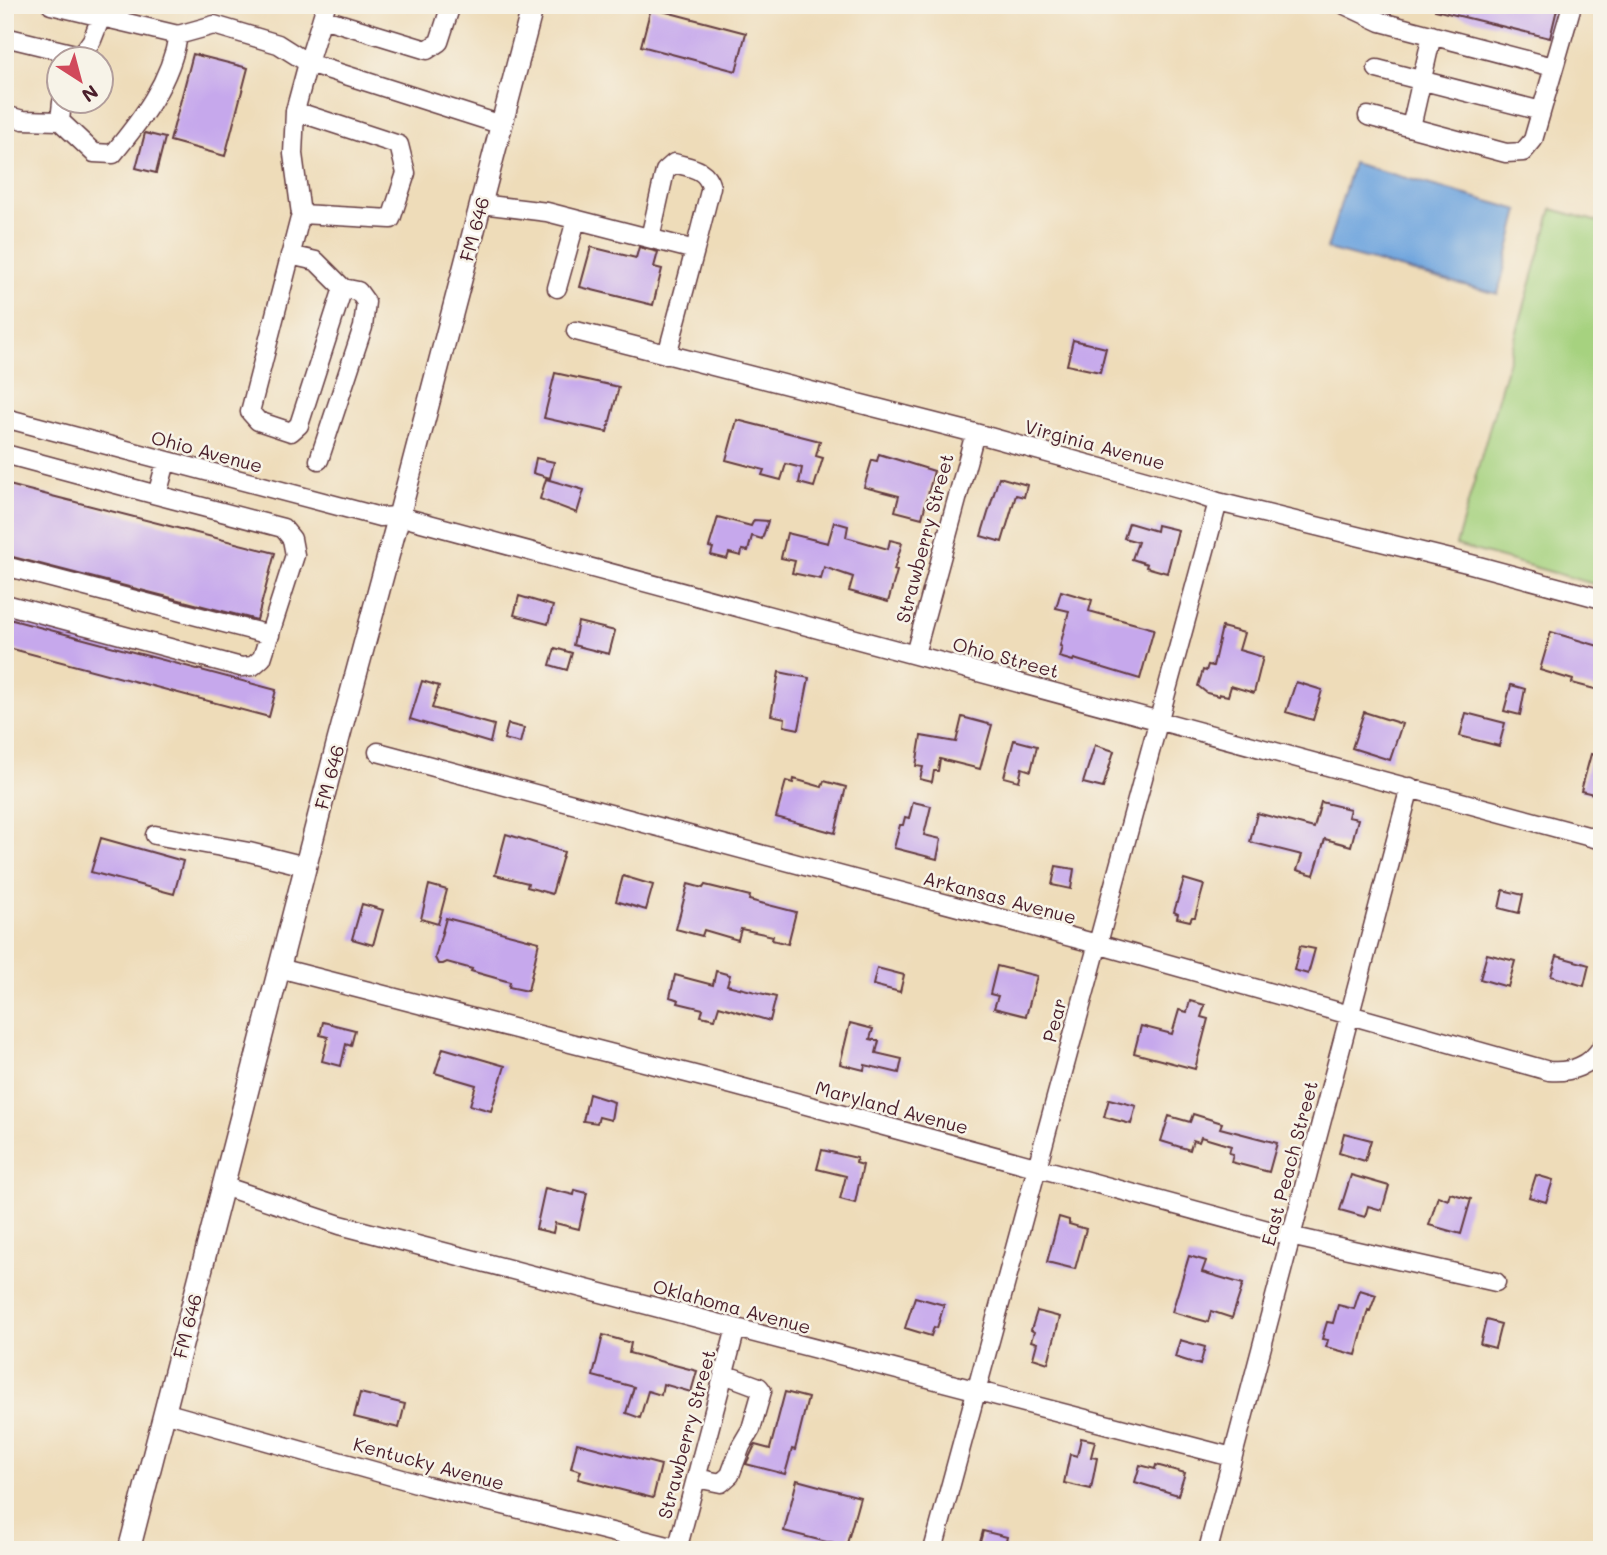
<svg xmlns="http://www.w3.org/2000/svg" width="1607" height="1555" font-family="Mali,sans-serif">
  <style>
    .green { fill: #a6d27f; stroke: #787855; stroke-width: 2 }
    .water { fill: #71a6de; stroke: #5e6284; stroke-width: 2 }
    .building { fill: #c6a8ec }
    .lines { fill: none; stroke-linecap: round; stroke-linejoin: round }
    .minor-casing { stroke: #633b40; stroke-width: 21 }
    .major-casing { stroke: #633b40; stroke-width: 24 }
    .minor { stroke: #fff; stroke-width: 18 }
    .major { stroke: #fff; stroke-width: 21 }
    .labels { text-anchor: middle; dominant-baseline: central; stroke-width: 5; stroke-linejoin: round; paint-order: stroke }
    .street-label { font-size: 19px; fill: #4a1f2b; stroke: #f7f3e8 }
  </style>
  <rect width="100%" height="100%" fill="#f7f3e8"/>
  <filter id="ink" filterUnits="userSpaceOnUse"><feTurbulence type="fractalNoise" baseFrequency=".0143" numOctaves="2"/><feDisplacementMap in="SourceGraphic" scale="14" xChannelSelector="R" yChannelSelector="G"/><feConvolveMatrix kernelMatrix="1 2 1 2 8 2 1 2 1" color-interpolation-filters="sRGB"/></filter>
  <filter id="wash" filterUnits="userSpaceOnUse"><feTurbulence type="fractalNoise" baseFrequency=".00686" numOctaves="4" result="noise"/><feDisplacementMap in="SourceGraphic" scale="28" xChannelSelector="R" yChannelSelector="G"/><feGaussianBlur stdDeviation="1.57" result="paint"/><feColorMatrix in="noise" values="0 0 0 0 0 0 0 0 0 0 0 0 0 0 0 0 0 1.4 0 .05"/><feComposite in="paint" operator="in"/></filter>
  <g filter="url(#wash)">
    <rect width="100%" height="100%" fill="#eedcb9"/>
    <path class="green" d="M 1552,209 L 1602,223 L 1602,568 L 1597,585 L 1456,545 Z"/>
    <path class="water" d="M 1353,163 L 1519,210 L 1498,294 L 1327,249 Z"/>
    <g id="blocks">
      <path class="building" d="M 1436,5 L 1558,5 L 1550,38 L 1435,10 Z
        M 651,8 L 746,33 L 736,71 L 641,46 Z
        M 193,54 L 248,68 L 225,156 L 170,141 Z
        M 145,133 L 165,138 L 156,173 L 136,168 Z
        M 591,247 L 636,258 L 639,247 L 658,252 L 654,267 L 662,269 L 653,305 L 580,287 Z
        M 1073,340 L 1106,348 L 1100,372 L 1067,365 Z
        M 555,373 L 619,387 L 607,432 L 544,418 Z
        M 737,420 L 820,441 L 816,456 L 823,458 L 814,487 L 799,483 L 802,468 L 786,464 L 781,480 L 762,475 L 764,470 L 726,460 Z
        M 879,454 L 934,471 L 922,518 L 895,511 L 899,496 L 864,487 L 872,460 L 877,461 Z
        M 536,458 L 554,462 L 550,478 L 533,473 Z
        M 999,477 L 1027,485 L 1024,497 L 1016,495 L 1002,542 L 981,536 Z
        M 546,479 L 584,490 L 577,513 L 540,499 Z
        M 5,484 L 275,553 L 257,620 L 5,555 Z
        M 718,517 L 751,526 L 754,520 L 768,521 L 762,539 L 752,536 L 748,551 L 742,550 L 741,556 L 729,553 L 727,559 L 711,555 L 713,548 L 709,547 Z
        M 834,522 L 848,526 L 846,537 L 888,549 L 890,540 L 902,543 L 894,570 L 897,571 L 888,602 L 849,591 L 853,577 L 824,567 L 821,579 L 792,573 L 795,561 L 781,558 L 787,533 L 828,543 Z
        M 1129,523 L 1156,531 L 1157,525 L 1178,530 L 1167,573 L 1146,567 L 1147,564 L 1132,559 L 1138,542 L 1124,538 Z
        M 1061,591 L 1092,600 L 1089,611 L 1154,629 L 1140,679 L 1074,659 L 1073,661 L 1059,657 L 1062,647 L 1060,646 L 1069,611 L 1056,608 Z
        M 519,596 L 553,606 L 548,624 L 514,615 Z
        M 5,618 L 276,690 L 269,717 L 5,647 Z
        M 578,622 L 615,631 L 609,654 L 573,645 Z
        M 1222,627 L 1244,633 L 1239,650 L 1263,657 L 1254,693 L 1231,686 L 1228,696 L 1219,694 L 1219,696 L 1207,693 L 1198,686 L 1203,670 L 1206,671 L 1208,665 L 1213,666 Z
        M 1551,632 L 1602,647 L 1602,691 L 1572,683 L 1573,680 L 1540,670 Z
        M 555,648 L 572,653 L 567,670 L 550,665 Z
        M 779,672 L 809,678 L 799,729 L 784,726 L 785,718 L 771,715 Z
        M 422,681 L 439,686 L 432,708 L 494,725 L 490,743 L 410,719 Z
        M 1296,682 L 1322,690 L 1313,720 L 1286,712 Z
        M 1511,685 L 1525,689 L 1520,715 L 1504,711 Z
        M 1364,712 L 1402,724 L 1390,760 L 1352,748 Z
        M 1466,713 L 1505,723 L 1499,746 L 1460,736 Z
        M 962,717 L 992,725 L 980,769 L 940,759 L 938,771 L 934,771 L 932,782 L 920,779 L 923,767 L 916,766 L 921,736 L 956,742 Z
        M 508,724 L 524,728 L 520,743 L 504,739 Z
        M 1014,740 L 1037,746 L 1031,771 L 1022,768 L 1019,781 L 1004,777 Z
        M 1095,745 L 1114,751 L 1103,788 L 1083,783 Z
        M 1591,754 L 1602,757 L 1602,796 L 1581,791 Z
        M 794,779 L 822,787 L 824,781 L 846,787 L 835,833 L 776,817 L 786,781 L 793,783 Z
        M 913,802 L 931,806 L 924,835 L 941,839 L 937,859 L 894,848 L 900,825 L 903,825 L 905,817 L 909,818 Z
        M 1321,802 L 1350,809 L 1348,817 L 1358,819 L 1351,846 L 1325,839 L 1314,875 L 1297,870 L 1302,855 L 1250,842 L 1257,813 L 1314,828 Z
        M 506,834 L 564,852 L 552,894 L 527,887 L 528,883 L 495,875 Z
        M 101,838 L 183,861 L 174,894 L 91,872 Z
        M 1056,866 L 1074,869 L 1071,889 L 1052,885 Z
        M 623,876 L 653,885 L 646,910 L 616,901 Z
        M 1184,879 L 1204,885 L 1195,917 L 1192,917 L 1190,921 L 1177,918 L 1178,914 L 1174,912 Z
        M 688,884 L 703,888 L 705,885 L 734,892 L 750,896 L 749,900 L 796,912 L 788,944 L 772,940 L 773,936 L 741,929 L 738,940 L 704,930 L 702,936 L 676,929 Z
        M 429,885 L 447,890 L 438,924 L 421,919 Z
        M 1503,890 L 1523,895 L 1519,913 L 1499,908 Z
        M 362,904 L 383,910 L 373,945 L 352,939 Z
        M 446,918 L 539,942 L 528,991 L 509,987 L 510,982 L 471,971 L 472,969 L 447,962 L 443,964 L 438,964 L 435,958 Z
        M 1300,946 L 1315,949 L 1308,974 L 1294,970 Z
        M 1487,954 L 1515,961 L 1508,987 L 1480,979 Z
        M 1557,956 L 1589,965 L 1584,986 L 1551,976 Z
        M 997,966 L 1037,976 L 1026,1016 L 994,1008 L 998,996 L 990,994 Z
        M 877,968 L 904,975 L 900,992 L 873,985 Z
        M 716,971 L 730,975 L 727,985 L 776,997 L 770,1021 L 719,1006 L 715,1019 L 701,1016 L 703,1009 L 678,1003 L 679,1000 L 670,997 L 675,975 L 713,985 Z
        M 1190,1001 L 1205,1005 L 1201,1017 L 1208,1019 L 1195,1069 L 1134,1053 L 1141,1026 L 1172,1034 L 1179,1010 L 1187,1012 Z
        M 323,1022 L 355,1030 L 351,1046 L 346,1044 L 341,1066 L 322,1061 L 328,1037 L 320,1035 Z
        M 850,1023 L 873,1029 L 870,1039 L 879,1041 L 876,1053 L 902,1059 L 899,1073 L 865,1065 L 864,1070 L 840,1064 Z
        M 443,1048 L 505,1066 L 491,1111 L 470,1105 L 476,1085 L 435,1073 Z
        M 589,1094 L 614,1102 L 611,1120 L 599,1117 L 597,1123 L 583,1121 Z
        M 1109,1099 L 1136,1106 L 1131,1124 L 1104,1117 Z
        M 1193,1114 L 1222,1123 L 1220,1128 L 1277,1143 L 1269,1172 L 1231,1162 L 1233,1154 L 1229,1153 L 1231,1146 L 1201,1137 L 1199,1142 L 1193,1140 L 1190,1150 L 1161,1141 L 1169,1116 L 1190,1122 Z
        M 1344,1133 L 1371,1140 L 1365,1161 L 1339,1153 Z
        M 822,1150 L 857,1158 L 856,1163 L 863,1165 L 855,1203 L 840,1199 L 846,1176 L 817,1169 Z
        M 1351,1175 L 1389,1186 L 1382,1210 L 1368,1206 L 1365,1217 L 1340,1210 Z
        M 1536,1175 L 1553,1180 L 1546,1202 L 1529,1197 Z
        M 545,1188 L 574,1195 L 575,1190 L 587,1193 L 579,1229 L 555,1223 L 553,1233 L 536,1229 Z
        M 1450,1193 L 1471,1199 L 1461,1234 L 1429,1225 L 1438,1196 L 1448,1200 Z
        M 1059,1217 L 1069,1220 L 1069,1224 L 1086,1229 L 1075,1269 L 1047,1262 Z
        M 1189,1256 L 1206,1261 L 1202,1272 L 1243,1284 L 1232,1318 L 1211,1311 L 1208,1322 L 1172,1312 Z
        M 1360,1290 L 1376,1295 L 1370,1311 L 1368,1310 L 1356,1355 L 1326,1347 L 1328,1340 L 1322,1339 L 1327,1322 L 1333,1323 L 1338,1305 L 1354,1309 Z
        M 915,1297 L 944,1305 L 937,1328 L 934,1327 L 931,1336 L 905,1328 Z
        M 1037,1311 L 1060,1317 L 1048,1363 L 1033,1358 L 1037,1343 L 1031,1341 L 1034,1332 L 1031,1330 Z
        M 1486,1320 L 1501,1324 L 1495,1348 L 1480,1344 Z
        M 603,1335 L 631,1343 L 629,1353 L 697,1371 L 691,1392 L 663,1384 L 661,1395 L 648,1391 L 640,1418 L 626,1413 L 634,1387 L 593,1376 Z
        M 1180,1340 L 1205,1347 L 1200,1365 L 1175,1357 Z
        M 785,1392 L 808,1398 L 795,1450 L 792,1449 L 785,1474 L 746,1464 L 755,1445 L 770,1449 Z
        M 360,1393 L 405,1404 L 399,1428 L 354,1417 Z
        M 1081,1438 L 1095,1441 L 1091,1457 L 1097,1458 L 1091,1489 L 1064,1483 L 1070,1454 L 1077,1456 Z
        M 577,1443 L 661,1465 L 653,1498 L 578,1479 L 581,1471 L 571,1468 Z
        M 1140,1465 L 1155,1469 L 1156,1465 L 1185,1473 L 1178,1495 L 1135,1482 Z
        M 797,1480 L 860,1497 L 846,1547 L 784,1531 Z
        M 983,1531 L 1007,1537 L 1004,1550 L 978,1550 Z"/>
    </g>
  </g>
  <g filter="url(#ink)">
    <use href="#blocks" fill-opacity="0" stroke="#633b40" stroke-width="2"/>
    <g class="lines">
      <g class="minor-casing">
        <path id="minor" d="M 51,5 L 178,35 L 214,25 L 278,44 L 308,63 L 326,5
          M 1345,5 L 1381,22 L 1553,67
          M 322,18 L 427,50 L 439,42 L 451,5
          M 5,37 L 79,55
          M 78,60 L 92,40 L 101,17
          M 1377,69 L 1541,111
          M 62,102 L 60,121 L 94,153 L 113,154 C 142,119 171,81 178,35
          M 295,111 L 399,145 L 406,173 L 391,219 L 301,214
          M 5,115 L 23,120 L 60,121
          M 1368,116 L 1506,153 L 1523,152 L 1533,140 L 1572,5
          M 1411,127 L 1432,35
          M 481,204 L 547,212 L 695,250 L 667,355
          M 650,238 L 665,171 L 674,163 C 691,168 706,168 711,187 L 695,250
          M 290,255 L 316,261 L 343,288
          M 557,288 L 576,220
          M 576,331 L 975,433 L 1189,492 L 1218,502 L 1471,564 L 1602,599
          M 5,418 L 380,517 L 399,516 L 1602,840
          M 5,454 L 157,495
          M 319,460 L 363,327 L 366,302 L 358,291 L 343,288 L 299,425 L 291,432 L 258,421 L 250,412 L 301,214 L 293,154 L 295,111 L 308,63 L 502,125
          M 5,566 L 270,635
          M 5,604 L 241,667 L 253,666 L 262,658 L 295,555 L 292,539 L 283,528 L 157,495 L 166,462
          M 915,654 L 975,433
          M 378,752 L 1097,944 L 1549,1071 C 1570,1073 1591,1066 1602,1046
          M 155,835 L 249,852 L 305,866
          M 279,968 L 714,1080 L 1290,1236 L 1496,1282
          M 223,1186 L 340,1225 L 1232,1457
          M 164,1412 L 427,1486 L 684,1550
          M 696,1478 L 721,1483 L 730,1475 L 741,1446 L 751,1429 L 762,1391 L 759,1387 L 724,1374
          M 677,1550 L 736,1328
          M 933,1550 L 1218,502
          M 1208,1550 L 1410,787"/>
      </g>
      <g class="major-casing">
        <path id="major" d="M 129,1550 L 338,741 L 399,516 L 533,5"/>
      </g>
      <use href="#minor" class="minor"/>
      <use href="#major" class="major"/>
    </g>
  </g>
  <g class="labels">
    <g class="street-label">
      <text transform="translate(474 229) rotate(-75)">FM 646</text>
      <text transform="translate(1095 444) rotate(15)">Virginia Avenue</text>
      <text transform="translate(207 451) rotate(15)">Ohio Avenue</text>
      <text transform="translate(924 538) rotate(-75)">Strawberry Street</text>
      <text transform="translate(1006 657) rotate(15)">Ohio Street</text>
      <text transform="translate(329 777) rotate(-75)">FM 646</text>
      <text transform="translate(1000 897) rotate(15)">Arkansas Avenue</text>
      <text transform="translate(1054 1020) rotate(-75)">Pear</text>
      <text transform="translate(892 1107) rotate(15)">Maryland Avenue</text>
      <text transform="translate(1289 1163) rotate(-75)">East Peach Street</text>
      <text transform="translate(732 1306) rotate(15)">Oklahoma Avenue</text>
      <text transform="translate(187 1326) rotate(-76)">FM 646</text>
      <text transform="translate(686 1434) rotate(-75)">Strawberry Street</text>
      <text transform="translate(429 1463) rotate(15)">Kentucky Avenue</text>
    </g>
  </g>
  <rect width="1607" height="1555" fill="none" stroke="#f7f3e8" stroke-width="28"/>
  <g transform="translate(80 80) rotate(144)"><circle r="33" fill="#f7f3e8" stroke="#b29e9c" stroke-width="2"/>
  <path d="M0-5L12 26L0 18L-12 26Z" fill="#d1495b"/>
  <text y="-10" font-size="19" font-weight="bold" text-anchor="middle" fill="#4a1f2b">N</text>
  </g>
</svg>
